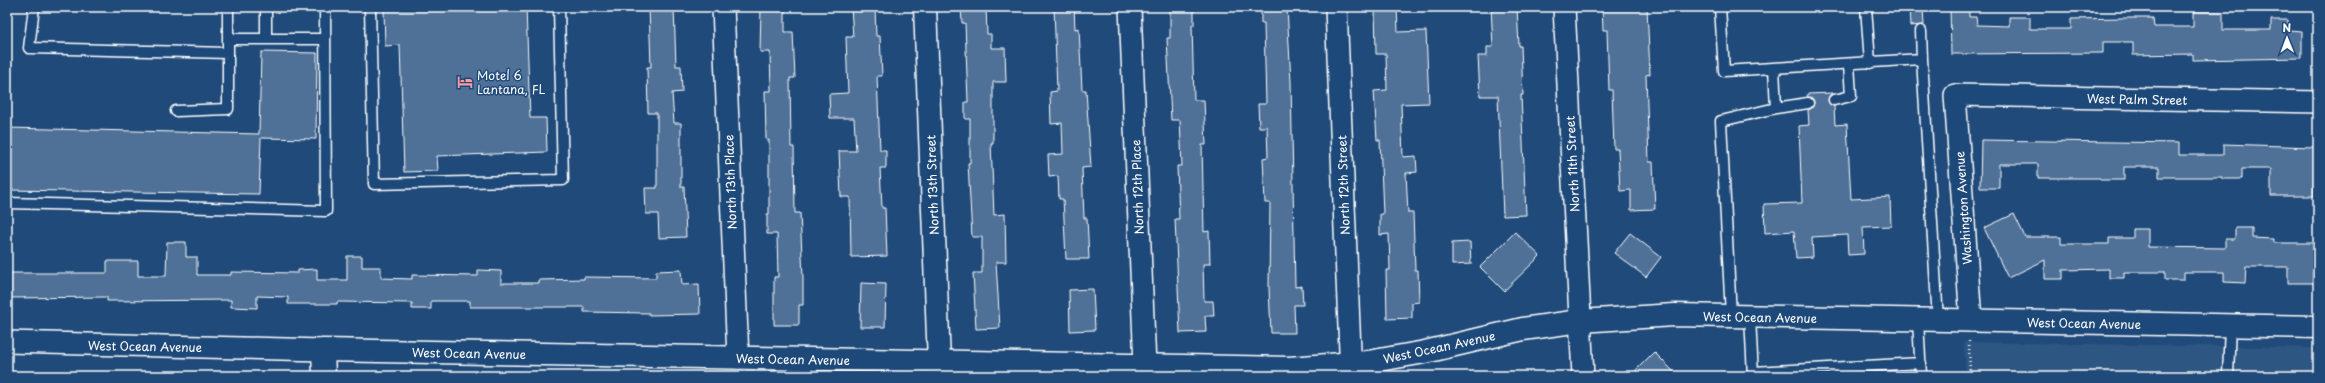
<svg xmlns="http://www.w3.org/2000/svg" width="2325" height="383" font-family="'Playpen Sans',sans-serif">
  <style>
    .built { fill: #2e5683 }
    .building { fill: #507197; stroke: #fff }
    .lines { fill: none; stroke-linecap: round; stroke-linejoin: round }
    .lane-casing { stroke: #fff; stroke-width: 13 }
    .street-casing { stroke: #fff; stroke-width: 24 }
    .secondary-casing { stroke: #fff; stroke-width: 25 }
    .path { stroke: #fff; stroke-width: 2.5; stroke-dasharray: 1 3; stroke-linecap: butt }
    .lane { stroke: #1f4a7a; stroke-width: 10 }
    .street { stroke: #1f4a7a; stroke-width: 21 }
    .secondary { stroke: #1f4a7a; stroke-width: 22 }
    .labels { text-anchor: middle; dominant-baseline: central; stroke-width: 3; stroke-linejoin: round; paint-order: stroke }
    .poi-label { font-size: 12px; fill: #fff; stroke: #1f4a7a; text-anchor: start }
    .street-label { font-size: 12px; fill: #fff; stroke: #1f4a7a }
  </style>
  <rect width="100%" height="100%" fill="#1f4a7a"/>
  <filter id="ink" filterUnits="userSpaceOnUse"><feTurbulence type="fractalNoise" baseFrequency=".025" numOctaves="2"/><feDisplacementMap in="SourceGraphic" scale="8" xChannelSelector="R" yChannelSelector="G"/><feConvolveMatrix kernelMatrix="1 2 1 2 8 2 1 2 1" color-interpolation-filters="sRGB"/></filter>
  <g filter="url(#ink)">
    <path class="built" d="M 1964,342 L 2318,348 L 2318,376 L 1966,376 Z"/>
    <path class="building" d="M 473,7 L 526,7 L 530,118 L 546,118 L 547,152 L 437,156 L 438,171 L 404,172 L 400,45 L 385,46 L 384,10 Z
      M 649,7 L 674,7 L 676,66 L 681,66 L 682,92 L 672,93 L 674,123 L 681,123 L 681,187 L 684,187 L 686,237 L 659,238 L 658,214 L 646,214 L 645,188 L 657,188 L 657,113 L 648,113 L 647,67 L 651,67 Z
      M 761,7 L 785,7 L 785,32 L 793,32 L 795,78 L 790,78 L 791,147 L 794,147 L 795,213 L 800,213 L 803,277 L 803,305 L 799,305 L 799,325 L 774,325 L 774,277 L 778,277 L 777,234 L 767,234 L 767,214 L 769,214 L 769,140 L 766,140 L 765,91 L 771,91 L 770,52 L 760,52 Z
      M 851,7 L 875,7 L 876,36 L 880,36 L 882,76 L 877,76 L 880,150 L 886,150 L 886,168 L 880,168 L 882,208 L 885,208 L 887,256 L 851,257 L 850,197 L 841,197 L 839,151 L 856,151 L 854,118 L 830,118 L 829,94 L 848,93 L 846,37 L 853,37 Z
      M 961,7 L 986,7 L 987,34 L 991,34 L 991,48 L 1005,48 L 1006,82 L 993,82 L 993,143 L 991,143 L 994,215 L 1005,214 L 1006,262 L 996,262 L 1000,328 L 976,329 L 973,273 L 982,273 L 982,237 L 972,237 L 968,163 L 970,163 L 970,119 L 965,119 L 965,102 L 968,102 L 965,23 L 962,23 Z
      M 1054,7 L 1074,7 L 1075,29 L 1079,28 L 1082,90 L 1086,90 L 1091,167 L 1082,168 L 1084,218 L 1087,218 L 1089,259 L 1066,259 L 1063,199 L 1059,199 L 1058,176 L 1049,177 L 1048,155 L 1063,154 L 1062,123 L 1051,124 L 1050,92 L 1057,91 Z
      M 1170,7 L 1194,7 L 1194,25 L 1192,25 L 1194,100 L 1204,100 L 1206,145 L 1202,145 L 1204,232 L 1209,231 L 1210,264 L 1203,264 L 1204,301 L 1213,301 L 1214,316 L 1205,316 L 1206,332 L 1180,333 L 1175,219 L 1179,219 L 1177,166 L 1182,166 L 1180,120 L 1171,120 L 1167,38 L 1170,38 Z
      M 1261,7 L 1287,7 L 1291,82 L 1295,287 L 1302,286 L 1303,305 L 1294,305 L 1295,333 L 1271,333 L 1269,288 L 1270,203 L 1265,203 L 1263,158 L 1268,157 L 1267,127 L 1259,127 L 1258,104 L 1266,104 L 1264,23 L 1261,23 Z
      M 1375,7 L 1397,7 L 1398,32 L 1426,31 L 1429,103 L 1401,104 L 1403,157 L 1416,156 L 1417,172 L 1406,173 L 1408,213 L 1413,213 L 1415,270 L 1418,270 L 1419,302 L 1412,303 L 1412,318 L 1387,319 L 1386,270 L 1390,270 L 1389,234 L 1380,235 L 1380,214 L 1383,214 L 1380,140 L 1377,140 L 1374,91 L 1387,90 L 1386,54 L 1376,54 Z
      M 1491,7 L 1517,7 L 1519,46 L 1521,46 L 1523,95 L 1521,95 L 1526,215 L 1503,216 L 1498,96 L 1480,96 L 1478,56 L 1487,56 L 1487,47 L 1493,47 Z
      M 1602,7 L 1647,7 L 1650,74 L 1646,75 L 1649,162 L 1653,162 L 1655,209 L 1631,210 L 1631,190 L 1620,191 L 1618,149 L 1614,149 L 1612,90 L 1609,90 L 1607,30 L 1603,30 Z
      M 1909,7 L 1923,7 L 1924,25 L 1910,26 Z
      M 1950,7 L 1969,7 L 1969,17 L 1976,17 L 1977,25 L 2009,26 L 2009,17 L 2030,17 L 2030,29 L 2071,29 L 2071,19 L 2122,18 L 2153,18 L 2154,27 L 2193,27 L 2193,12 L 2223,12 L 2223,30 L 2271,30 L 2271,20 L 2288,20 L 2288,30 L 2302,31 L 2302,58 L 2193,60 L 2193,54 L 2133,55 L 2133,42 L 2103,42 L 2103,53 L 1951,54 Z
      M 261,52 L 317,53 L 316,139 L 261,138 L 259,194 L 7,190 L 7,128 L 259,134 Z
      M 1833,93 L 1829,96 L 1828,101 L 1834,106 L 1835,125 L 1847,124 L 1851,199 L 1890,197 L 1891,226 L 1863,227 L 1864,254 L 1848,255 L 1847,235 L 1812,237 L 1813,257 L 1796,258 L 1794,231 L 1765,233 L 1764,204 L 1802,203 L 1799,126 L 1809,125 L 1808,110 L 1812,108 L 1814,102 L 1813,99 L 1808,97 L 1807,94 Z
      M 1981,140 L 2179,143 L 2179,155 L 2223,155 L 2223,144 L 2314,147 L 2314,196 L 2271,196 L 2271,169 L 2242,169 L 2242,179 L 2222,179 L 2222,177 L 2159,177 L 2159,167 L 2124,167 L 2124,180 L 2100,180 L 2100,178 L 2038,178 L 2038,164 L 1999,164 L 1999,188 L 1980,188 Z
      M 2014,214 L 2025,237 L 2061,237 L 2061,244 L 2109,244 L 2109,238 L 2133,238 L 2133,229 L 2148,229 L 2148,247 L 2225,248 L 2225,239 L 2235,239 L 2235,228 L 2252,228 L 2252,238 L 2273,239 L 2273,243 L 2318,243 L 2318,272 L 2313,272 L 2313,283 L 2288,283 L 2288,267 L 2246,267 L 2245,283 L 2224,282 L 2224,272 L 2184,272 L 2184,280 L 2165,280 L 2165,272 L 2124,272 L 2124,278 L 2109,278 L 2109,269 L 2063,270 L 2063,279 L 2045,279 L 2045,260 L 2008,278 L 1984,228 Z
      M 1515,232 L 1540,256 L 1504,291 L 1480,267 Z
      M 1630,233 L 1661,257 L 1646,277 L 1614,253 Z
      M 167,242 L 186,242 L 186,257 L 197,257 L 197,275 L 231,275 L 231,272 L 298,273 L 298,270 L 317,269 L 317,280 L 347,280 L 347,256 L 362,256 L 362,267 L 381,267 L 381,278 L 412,279 L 412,275 L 478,276 L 478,270 L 501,271 L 501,283 L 538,283 L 538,280 L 584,279 L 584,277 L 656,278 L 656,271 L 681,270 L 682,285 L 699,284 L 700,314 L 649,315 L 649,313 L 584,312 L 584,307 L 470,307 L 470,301 L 431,301 L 431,309 L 412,309 L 412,303 L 337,302 L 337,304 L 288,304 L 288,297 L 257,296 L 257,308 L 231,307 L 231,300 L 107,301 L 107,297 L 7,298 L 7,273 L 107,273 L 107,261 L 138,261 L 138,276 L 166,276 Z
      M 1470,242 L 1471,264 L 1452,265 L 1452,243 Z
      M 861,283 L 886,284 L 885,327 L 860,327 Z
      M 1093,289 L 1095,330 L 1070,331 L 1069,290 Z
      M 1654,352 L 1678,376 L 1630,376 Z"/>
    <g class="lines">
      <g class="lane-casing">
        <path id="lane" d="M 34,7 L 29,48 L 228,53 L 228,7
          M 370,7 L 374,184 L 563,180 L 559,7
          M 1720,7 L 1724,71 L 1922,59 L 1938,321
          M 1866,7 L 1870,63
          M 1921,31 L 1922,59
          M 228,39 L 325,39
          M 266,39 L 266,7
          M 1834,100 L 1851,96 L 1849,64
          M 1776,108 L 1808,103
          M 176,111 L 228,109 L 228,53
          M 7,203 L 326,211 L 325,7
          M 1731,316 L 1721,121 L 1776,108 L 1774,68
          M 1750,317 L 1753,376
          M 1918,320 L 1921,376
          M 1753,372 L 1921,363
          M 2228,376 L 2230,325"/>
      </g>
      <g class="street-casing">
        <path id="street" d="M 723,7 L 738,358
          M 1130,7 L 1145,366
          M 1336,7 L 1351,376
          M 1564,7 L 1583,376
          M 1971,321 L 1955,95 L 2318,102
          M 7,342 L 323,350"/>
      </g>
      <g class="secondary-casing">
        <path id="secondary" d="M 925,7 L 939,362
          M 324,376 L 323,350 L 1289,368 L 1368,362 L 1425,352 L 1523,329 L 1580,321 L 1674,315 L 2318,327"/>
      </g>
      <path class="path" d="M 1969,341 L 1970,376"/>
      <use href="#lane" class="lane"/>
      <use href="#street" class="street"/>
      <use href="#secondary" class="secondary"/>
    </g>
  </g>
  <defs>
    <g id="hotel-bare" transform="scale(1.2)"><path d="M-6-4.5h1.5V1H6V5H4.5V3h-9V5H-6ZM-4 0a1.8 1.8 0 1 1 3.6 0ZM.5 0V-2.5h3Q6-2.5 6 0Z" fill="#ff9aa2" stroke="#1f4a7a" stroke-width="2.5" paint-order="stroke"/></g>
  </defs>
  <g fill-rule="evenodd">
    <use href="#hotel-bare" x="465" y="82"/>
  </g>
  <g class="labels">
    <g class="poi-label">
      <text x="477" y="75">Motel 6<tspan x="477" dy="14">Lantana, FL</tspan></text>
    </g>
    <g class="street-label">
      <text transform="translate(2137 99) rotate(1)">West Palm Street</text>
      <text transform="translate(1572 164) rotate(-93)">North 11th Street</text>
      <text transform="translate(730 182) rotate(-92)">North 13th Place</text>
      <text transform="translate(932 185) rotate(-92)">North 13th Street</text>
      <text transform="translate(1343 185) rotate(-92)">North 12th Street</text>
      <text transform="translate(1137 187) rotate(-92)">North 12th Place</text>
      <text transform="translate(1963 208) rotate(-94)">Washington Avenue</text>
      <text transform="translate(1760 317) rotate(1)">West Ocean Avenue</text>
      <text transform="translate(2084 323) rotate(1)">West Ocean Avenue</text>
      <text transform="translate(145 346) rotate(1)">West Ocean Avenue</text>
      <text transform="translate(1439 347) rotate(-12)">West Ocean Avenue</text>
      <text transform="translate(469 353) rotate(1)">West Ocean Avenue</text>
      <text transform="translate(793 359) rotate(1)">West Ocean Avenue</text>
    </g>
  </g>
  <rect width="2325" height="383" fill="none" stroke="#1f4a7a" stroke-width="24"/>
  <rect x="12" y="12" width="2301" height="359" fill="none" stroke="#fff" stroke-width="1.5" filter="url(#ink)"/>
  <g transform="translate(2287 38) rotate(359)" stroke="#1f4a7a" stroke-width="3" paint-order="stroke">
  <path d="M0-3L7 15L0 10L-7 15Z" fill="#ffffff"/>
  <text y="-6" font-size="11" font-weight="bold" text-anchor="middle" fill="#ffffff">N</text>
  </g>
</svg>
